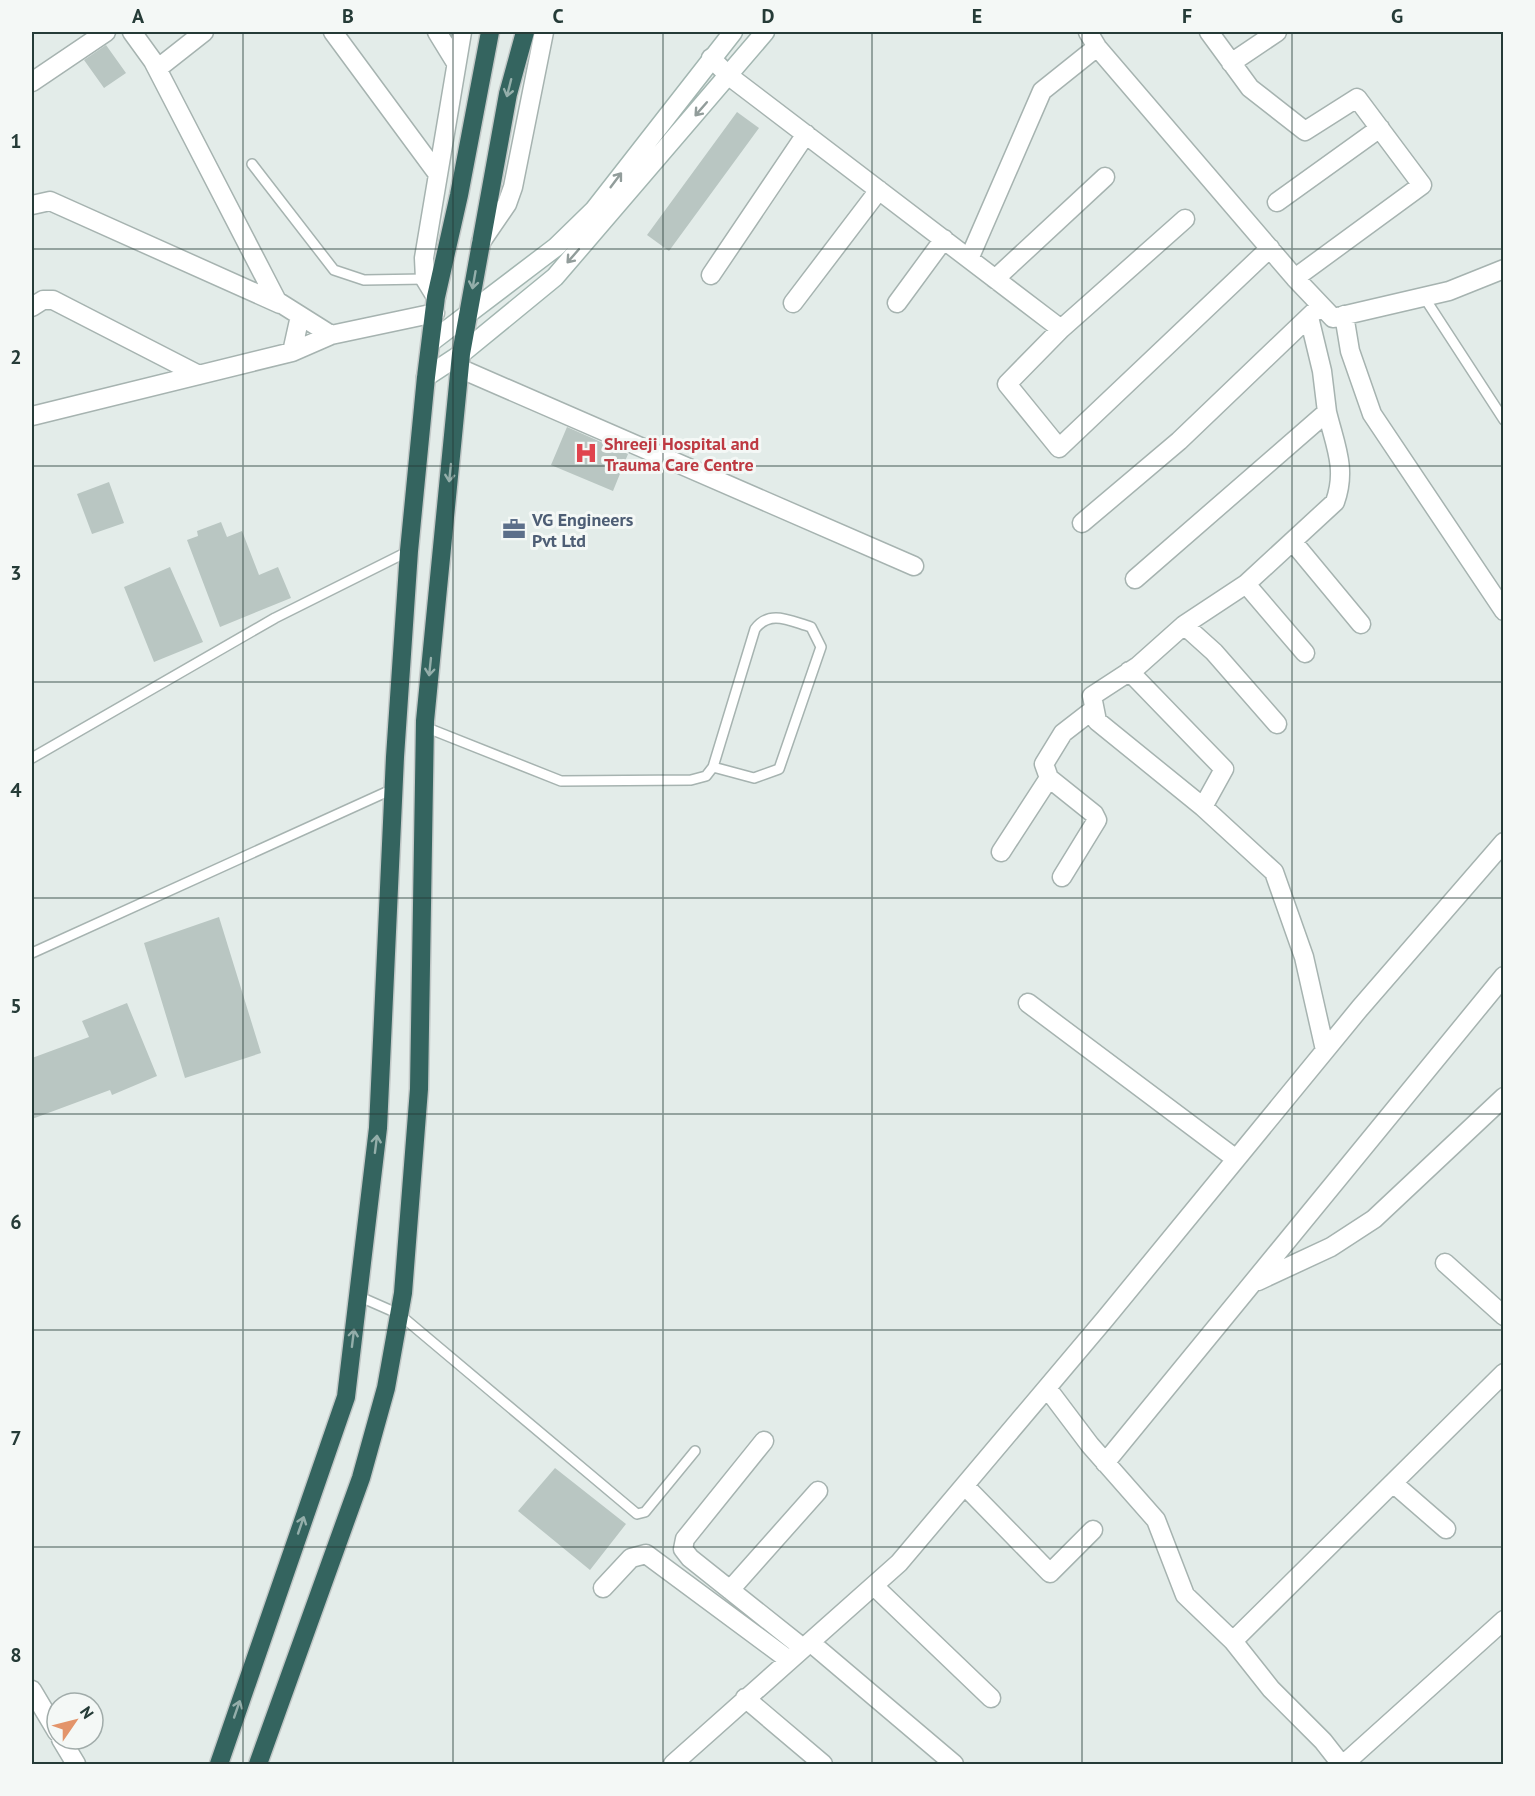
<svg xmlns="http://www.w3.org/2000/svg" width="1535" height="1796" font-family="'PT Sans',sans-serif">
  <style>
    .building { fill: #b9c6c2 }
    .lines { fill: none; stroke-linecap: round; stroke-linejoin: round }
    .lane-casing { stroke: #a6b3b0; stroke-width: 12 }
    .street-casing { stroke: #a6b3b0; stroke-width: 21 }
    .secondary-casing { stroke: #a3b6b1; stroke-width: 21 }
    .highway-casing { stroke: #c2c8c7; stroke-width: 21 }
    .lane { stroke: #fff; stroke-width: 9 }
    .street { stroke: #fff; stroke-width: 18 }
    .secondary { stroke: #fff; stroke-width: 18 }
    .highway { stroke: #34645f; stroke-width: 18 }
    .oneway { stroke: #94aeaa }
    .oneway2 { stroke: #929d9b }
    .grid { fill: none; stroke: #253b37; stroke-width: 1.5; stroke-opacity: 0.55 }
    .labels { text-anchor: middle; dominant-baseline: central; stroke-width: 6; stroke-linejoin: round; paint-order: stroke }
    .health-label { font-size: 18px; font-weight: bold; fill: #be3a42; stroke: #f4f8f6; text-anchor: start }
    .service-label { font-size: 18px; font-weight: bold; fill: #4e5e75; stroke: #f4f8f6; text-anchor: start }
    .neatline { fill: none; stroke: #253b37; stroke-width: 2 }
    .grid-label { font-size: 20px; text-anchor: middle; font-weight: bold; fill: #253b37 }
  </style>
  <rect width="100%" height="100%" fill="#e3ece9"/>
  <path class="building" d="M 106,45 L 126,73 L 104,88 L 84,60 Z
    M 737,112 L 759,128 L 669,251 L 647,235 Z
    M 567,427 L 628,454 L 613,491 L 551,465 Z
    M 109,482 L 124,523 L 92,534 L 77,494 Z
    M 221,522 L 227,537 L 242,531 L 259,575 L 278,567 L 291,598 L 220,627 L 187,540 L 198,536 L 197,531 Z
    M 170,567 L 203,642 L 154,662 L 124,587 Z
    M 219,917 L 261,1053 L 185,1078 L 144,943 Z
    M 127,1003 L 157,1076 L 112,1095 L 110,1090 L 32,1119 L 32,1058 L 89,1037 L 82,1021 Z
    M 555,1468 L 626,1524 L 590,1570 L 518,1511 Z"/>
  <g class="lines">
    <g class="lane-casing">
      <path id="lane" d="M 252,164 L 334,270 L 364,280 L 425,279
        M 1424,297 L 1504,420
        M 425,727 L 561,781 L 691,780 L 706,776 L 713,767 L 755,629 C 770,609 790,621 811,627 L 821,647 L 779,769 L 754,778 L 713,767
        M 32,758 L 275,618 L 409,551
        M 32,953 L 393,789
        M 358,1296 L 399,1314 L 637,1514 L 645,1512 L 695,1451"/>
    </g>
    <g class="street-casing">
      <path id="street" d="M 132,32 L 153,61 L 277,301 L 331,335
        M 333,32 L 437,173
        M 437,32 L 456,63
        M 1088,32 L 1097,47 L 1295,278 L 1333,318 L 1449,291 L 1504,269
        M 1209,32 L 1250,88 L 1305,131 L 1357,98 L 1422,185 L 1295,278
        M 711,58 L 729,76 L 1061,329 L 1007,384 L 1059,448 L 1270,248
        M 1231,63 L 1277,32
        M 157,69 L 204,32
        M 32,82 L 106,32
        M 1277,202 L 1380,128
        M 32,205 L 50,201 L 280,304
        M 481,242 L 507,204 L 513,187 L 544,32
        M 969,259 L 1042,91 L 1097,47
        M 711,275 L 806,134
        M 995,279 L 1105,177
        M 436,297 L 425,279 L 424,258 L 462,32
        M 793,303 L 879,190
        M 897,303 L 944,239
        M 32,307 L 43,300 L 53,300 L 199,375
        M 1344,315 L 1350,351 L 1372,414 L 1504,611
        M 1061,329 L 1185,219
        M 292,352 L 300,316
        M 459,368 L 914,566
        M 32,416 L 292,352 L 331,335 L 435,313
        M 1082,523 L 1179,441 L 1316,310
        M 1293,542 L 1361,624
        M 1135,579 L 1327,412 L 1322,371 L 1309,317
        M 1246,584 L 1305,653
        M 1184,625 L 1214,652 L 1277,724
        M 1129,671 L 1224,769 L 1203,807
        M 1001,852 L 1049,778
        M 1062,877 L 1097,820 L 1094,814 L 1049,778 L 1044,764 L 1063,733 L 1094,709
        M 1028,1003 L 1236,1159
        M 1325,1050 L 1304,957 L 1274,872 L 1203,807 L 1097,721 L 1092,696 L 1138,666 L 1184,625 L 1246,584 L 1335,502 C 1347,469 1335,445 1327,412
        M 1445,1263 L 1504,1316
        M 1258,1281 L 1331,1247 L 1374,1219 L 1504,1097
        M 1047,1388 L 1090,1445 L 1156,1520 L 1185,1595 L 1233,1641 L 1504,1373
        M 764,1441 L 685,1539 L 683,1549 L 690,1558 L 803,1648
        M 1105,1463 L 1504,976
        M 1393,1483 L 1446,1529
        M 965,1486 L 1050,1573 L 1093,1530
        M 874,1586 L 991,1698
        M 603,1588 L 631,1558 L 646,1554 L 789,1660
        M 730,1590 L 818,1491
        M 1233,1641 L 1271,1689 L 1323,1741 L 1341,1764
        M 810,1642 L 954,1764
        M 32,1690 L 57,1732
        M 745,1698 L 823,1764
        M 61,1739 L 76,1764
        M 673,1764 L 899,1563 L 1105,1319 L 1360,1008 L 1504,842
        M 1344,1764 L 1504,1620"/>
    </g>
    <g class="secondary-casing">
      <path id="secondary" d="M 431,342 L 556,247 L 594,210 L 733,32
        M 426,377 L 461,354 L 555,277 L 765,32"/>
    </g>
    <g class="highway-casing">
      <path id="highway" d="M 219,1764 L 346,1397 L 378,1128 L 395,757 L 409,551 L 426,377 L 436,297 L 459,195 L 490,32
        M 258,1764 L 361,1478 L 386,1388 L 403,1293 L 419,1089 L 425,721 L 461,354 L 508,94 L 525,32"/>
    </g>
    <use href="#lane" class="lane"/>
    <use href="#street" class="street"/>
    <use href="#secondary" class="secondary"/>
    <use href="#highway" class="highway"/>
  </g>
  <defs><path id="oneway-shaft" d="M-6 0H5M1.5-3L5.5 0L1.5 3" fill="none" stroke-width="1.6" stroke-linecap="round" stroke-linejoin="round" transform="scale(1.5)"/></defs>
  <g class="oneway">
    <use href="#oneway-shaft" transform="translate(509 88) rotate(104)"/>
    <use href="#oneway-shaft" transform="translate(474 280) rotate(100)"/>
    <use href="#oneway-shaft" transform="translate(450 473) rotate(96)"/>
    <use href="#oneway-shaft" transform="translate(430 667) rotate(96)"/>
    <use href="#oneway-shaft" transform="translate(376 1144) rotate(-83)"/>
    <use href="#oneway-shaft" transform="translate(353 1338) rotate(-83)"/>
    <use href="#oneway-shaft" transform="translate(301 1525) rotate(-71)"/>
    <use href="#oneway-shaft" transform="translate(237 1709) rotate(-71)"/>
  </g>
  <g class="oneway2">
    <use href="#oneway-shaft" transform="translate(701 109) rotate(131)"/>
    <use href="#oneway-shaft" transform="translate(616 180) rotate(-53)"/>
    <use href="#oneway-shaft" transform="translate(573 256) rotate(131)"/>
  </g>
  <path class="grid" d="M 243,32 L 243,1764M 453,32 L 453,1764M 663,32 L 663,1764M 872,32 L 872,1764M 1082,32 L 1082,1764M 1292,32 L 1292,1764M 32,249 L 1504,249M 32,466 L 1504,466M 32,682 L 1504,682M 32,898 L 1504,898M 32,1114 L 1504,1114M 32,1330 L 1504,1330M 32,1547 L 1504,1547"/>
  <defs>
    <g id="hospital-bare" transform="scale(1.8)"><path d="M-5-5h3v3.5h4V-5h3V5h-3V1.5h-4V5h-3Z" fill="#e0444e" stroke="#f4f8f6" stroke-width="2.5" paint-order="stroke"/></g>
    <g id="office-bare" transform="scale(1.8)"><path d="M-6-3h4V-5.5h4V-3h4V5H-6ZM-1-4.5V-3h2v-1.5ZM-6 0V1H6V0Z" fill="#5c6f8a" stroke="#f4f8f6" stroke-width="2.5" paint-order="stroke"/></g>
  </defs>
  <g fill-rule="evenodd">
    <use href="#hospital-bare" x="586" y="453"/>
    <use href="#office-bare" x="514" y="529"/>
  </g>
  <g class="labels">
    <g class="health-label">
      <text x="604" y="443">Shreeji Hospital and<tspan x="604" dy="21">Trauma Care Centre</tspan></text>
    </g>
    <g class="service-label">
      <text x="532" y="519">VG Engineers<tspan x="532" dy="21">Pvt Ltd</tspan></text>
    </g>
  </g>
  <rect width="1535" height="1796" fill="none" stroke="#f4f8f6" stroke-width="66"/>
  <g transform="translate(75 1721) rotate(55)"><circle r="28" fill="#f4f8f6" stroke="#a1acaa" stroke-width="1.5"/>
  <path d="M0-4.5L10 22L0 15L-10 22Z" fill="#e3946a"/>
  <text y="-9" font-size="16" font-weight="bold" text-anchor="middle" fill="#253b37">N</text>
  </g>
  <rect x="33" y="33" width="1469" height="1730" class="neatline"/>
  <g class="grid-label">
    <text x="138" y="23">A</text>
    <text x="348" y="23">B</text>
    <text x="558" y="23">C</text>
    <text x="768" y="23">D</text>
    <text x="977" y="23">E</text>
    <text x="1187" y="23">F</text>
    <text x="1397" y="23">G</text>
    <text x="16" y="148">1</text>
    <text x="16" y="364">2</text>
    <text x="16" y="580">3</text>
    <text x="16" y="797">4</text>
    <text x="16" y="1013">5</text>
    <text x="16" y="1229">6</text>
    <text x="16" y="1445">7</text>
    <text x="16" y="1662">8</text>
  </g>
</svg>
